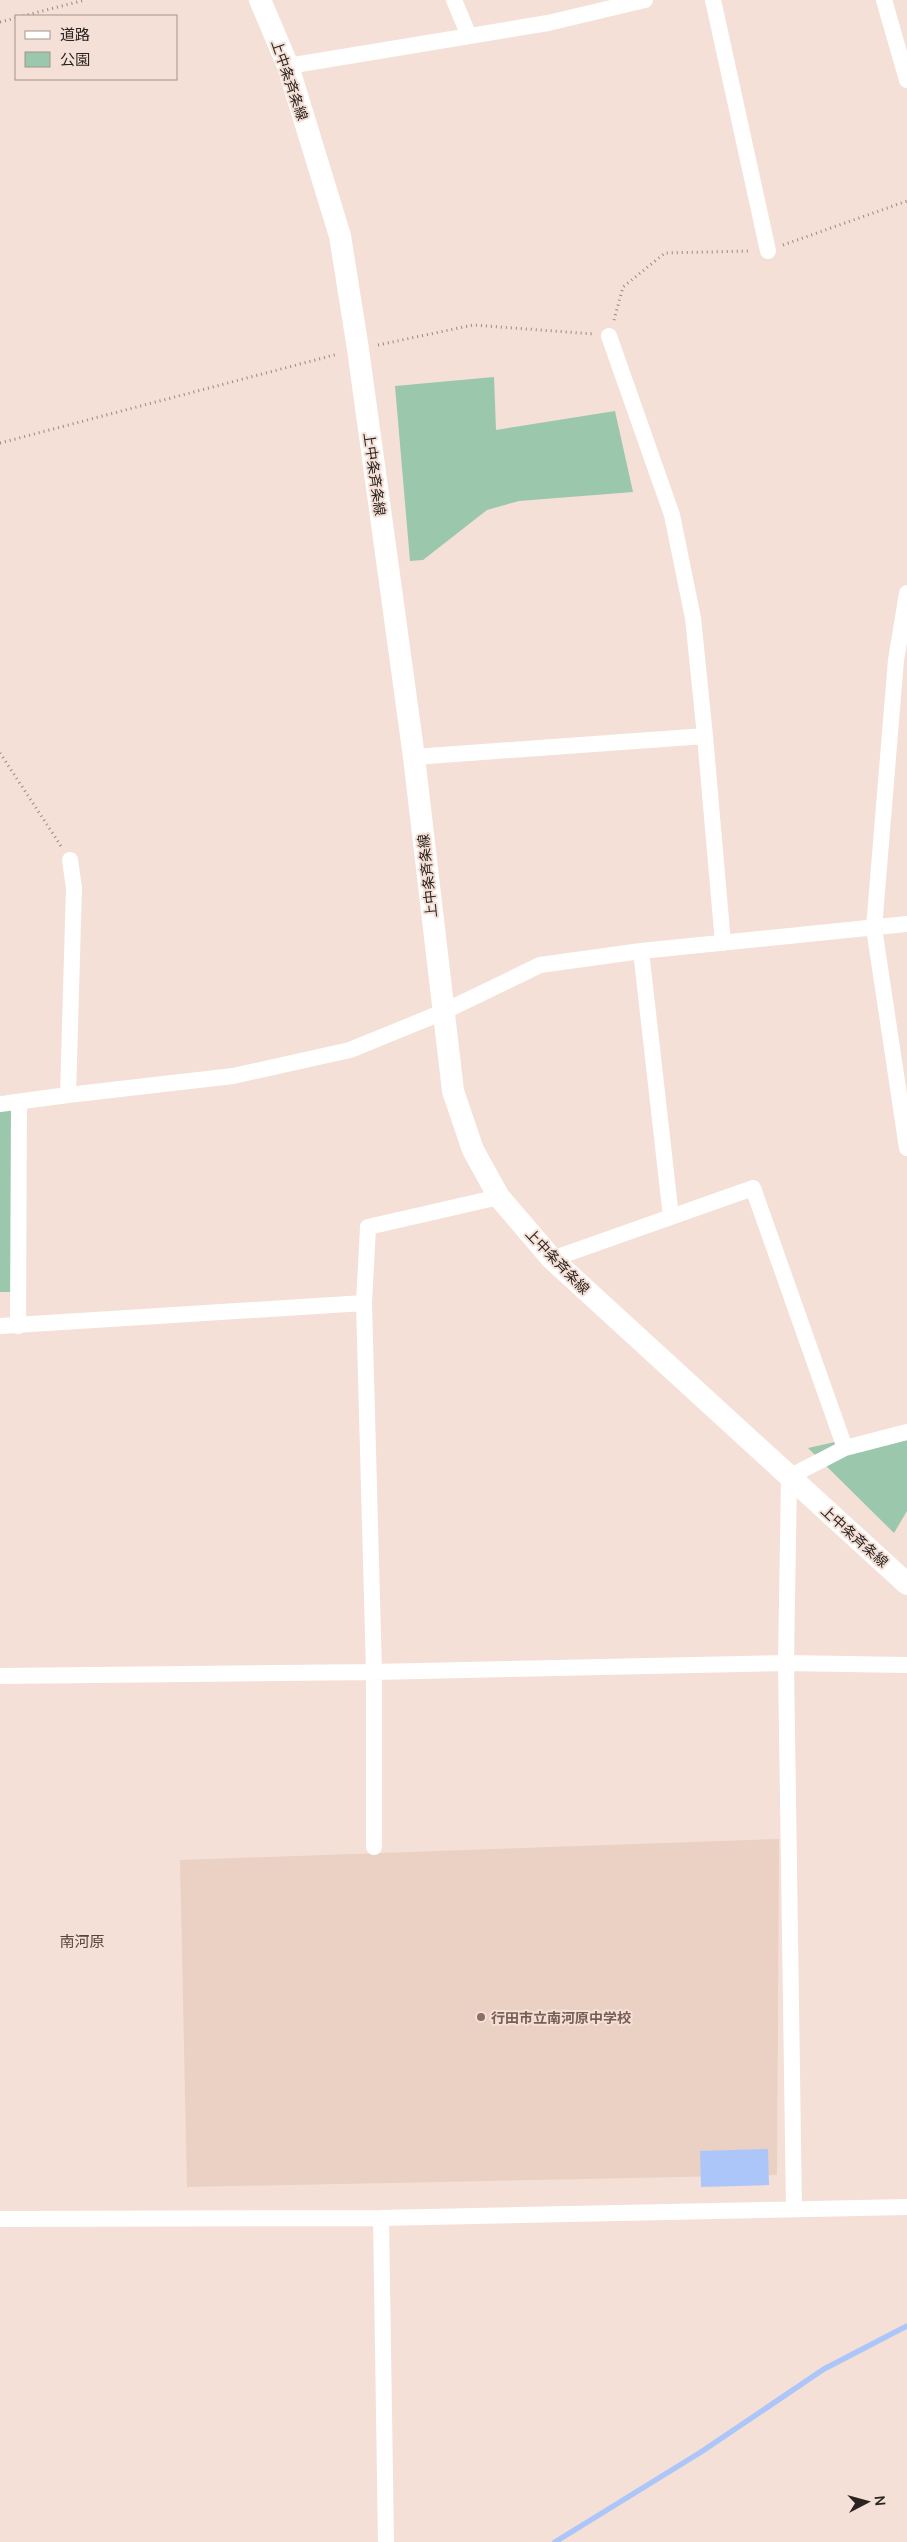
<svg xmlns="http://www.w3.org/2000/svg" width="907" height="2542" font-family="Manrope,'Noto Sans JP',sans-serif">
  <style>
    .built { fill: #ebd0c4 }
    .green { fill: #9bc7ac }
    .water { fill: #acc6fa }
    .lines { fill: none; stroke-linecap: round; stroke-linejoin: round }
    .stream { stroke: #acc6fa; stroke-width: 5.5 }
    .path { stroke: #988a83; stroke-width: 3; stroke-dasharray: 1 4; stroke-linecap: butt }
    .minor { stroke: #fff; stroke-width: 16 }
    .secondary { stroke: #fff; stroke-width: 22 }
    .education-dot { fill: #8d6e63; stroke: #f4e0d6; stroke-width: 2 }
    .labels { text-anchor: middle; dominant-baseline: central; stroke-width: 4; stroke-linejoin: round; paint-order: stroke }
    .street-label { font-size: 14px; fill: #2b2320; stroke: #f4e0d6 }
    .education-label { font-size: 14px; font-weight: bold; fill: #785e54; stroke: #f4e0d6; text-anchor: start }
    .neighbourhood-label { font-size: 15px; fill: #55453d; stroke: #f4e0d6 }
  </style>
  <rect width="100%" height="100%" fill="#f4e0d6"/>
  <path class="built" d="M 779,1839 L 777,2175 L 187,2187 L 180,1860 Z"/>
  <path class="green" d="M 494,377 L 496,430 L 615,411 L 633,492 L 519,501 L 487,510 L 423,560 L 410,561 L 395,386 Z
    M 12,1095 L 14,1292 L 0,1292 L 0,1096 Z
    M 907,1426 L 907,1511 L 894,1533 L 808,1448 Z"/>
  <path class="water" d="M 768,2149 L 769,2185 L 701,2187 L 700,2151 Z"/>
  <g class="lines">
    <path class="stream" d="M 555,2542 L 701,2452 L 824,2369 L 907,2326"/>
    <path class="path" d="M 23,16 L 85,0
      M 0,22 L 16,18
      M 783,245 L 907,201
      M 614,320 L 623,287 L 665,253 L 750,251
      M 378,345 L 473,325 L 594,334
      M 0,443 L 338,354
      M 0,753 L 61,846"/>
    <path class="minor" d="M 454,0 L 469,36
      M 713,0 L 768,251
      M 884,0 L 907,80
      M 288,66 L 548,23 L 645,0
      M 609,336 L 672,515 L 693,618 L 705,736
      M 907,593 L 896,660 L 874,928 L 907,1148
      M 414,757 L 705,736 L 723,943
      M 70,860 L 74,888 L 68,1095 L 233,1076 L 350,1050 L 443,1012 L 540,965 L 641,951 L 907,924
      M 641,951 L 671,1217
      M 0,1104 L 68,1095
      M 552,1259 L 753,1188 L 845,1448
      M 0,1326 L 364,1303
      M 18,1326 L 19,1102
      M 907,1432 L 845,1448 L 789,1477 L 786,1663 L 907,1665
      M 0,1676 L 374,1672 L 786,1663 L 794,2209
      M 374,1847 L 374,1672 L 364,1303 L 368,1227 L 499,1197
      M 381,2218 L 386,2542
      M 0,2219 L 381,2218 L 907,2207"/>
    <path class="secondary" d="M 260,0 L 288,66 L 340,236 L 358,349 L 414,757 L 453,1091 L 473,1150 L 499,1197 L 552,1259 L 907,1584"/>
  </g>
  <circle class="education-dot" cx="481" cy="2017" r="5"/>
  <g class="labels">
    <g class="street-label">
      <text transform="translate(290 80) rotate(71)">上中条斉条線</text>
      <text transform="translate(375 474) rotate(82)">上中条斉条線</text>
      <text transform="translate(427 876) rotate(-96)">上中条斉条線</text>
      <text transform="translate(558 1261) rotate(46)">上中条斉条線</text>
      <text transform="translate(855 1536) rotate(42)">上中条斉条線</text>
    </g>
    <g class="education-label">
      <text x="491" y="2017">行田市立南河原中学校</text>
    </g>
    <g class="neighbourhood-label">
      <text x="82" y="1941">南河原</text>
    </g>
  </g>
  <rect x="15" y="15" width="162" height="65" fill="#f4e0d6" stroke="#a4948d"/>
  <rect x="25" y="31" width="25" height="8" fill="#ffffff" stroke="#a4948d"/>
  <text x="60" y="40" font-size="15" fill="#2b2320">道路</text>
  <rect x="25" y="52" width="25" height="15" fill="#9bc7ac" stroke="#a4948d"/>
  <text x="60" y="65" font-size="15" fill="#2b2320">公園</text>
  <g transform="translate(867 2502) rotate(84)" stroke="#f4e0d6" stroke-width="4" paint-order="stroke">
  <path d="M0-4L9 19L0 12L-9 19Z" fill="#2b2320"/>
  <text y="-8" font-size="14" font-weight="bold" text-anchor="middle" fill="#2b2320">N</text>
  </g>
</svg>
